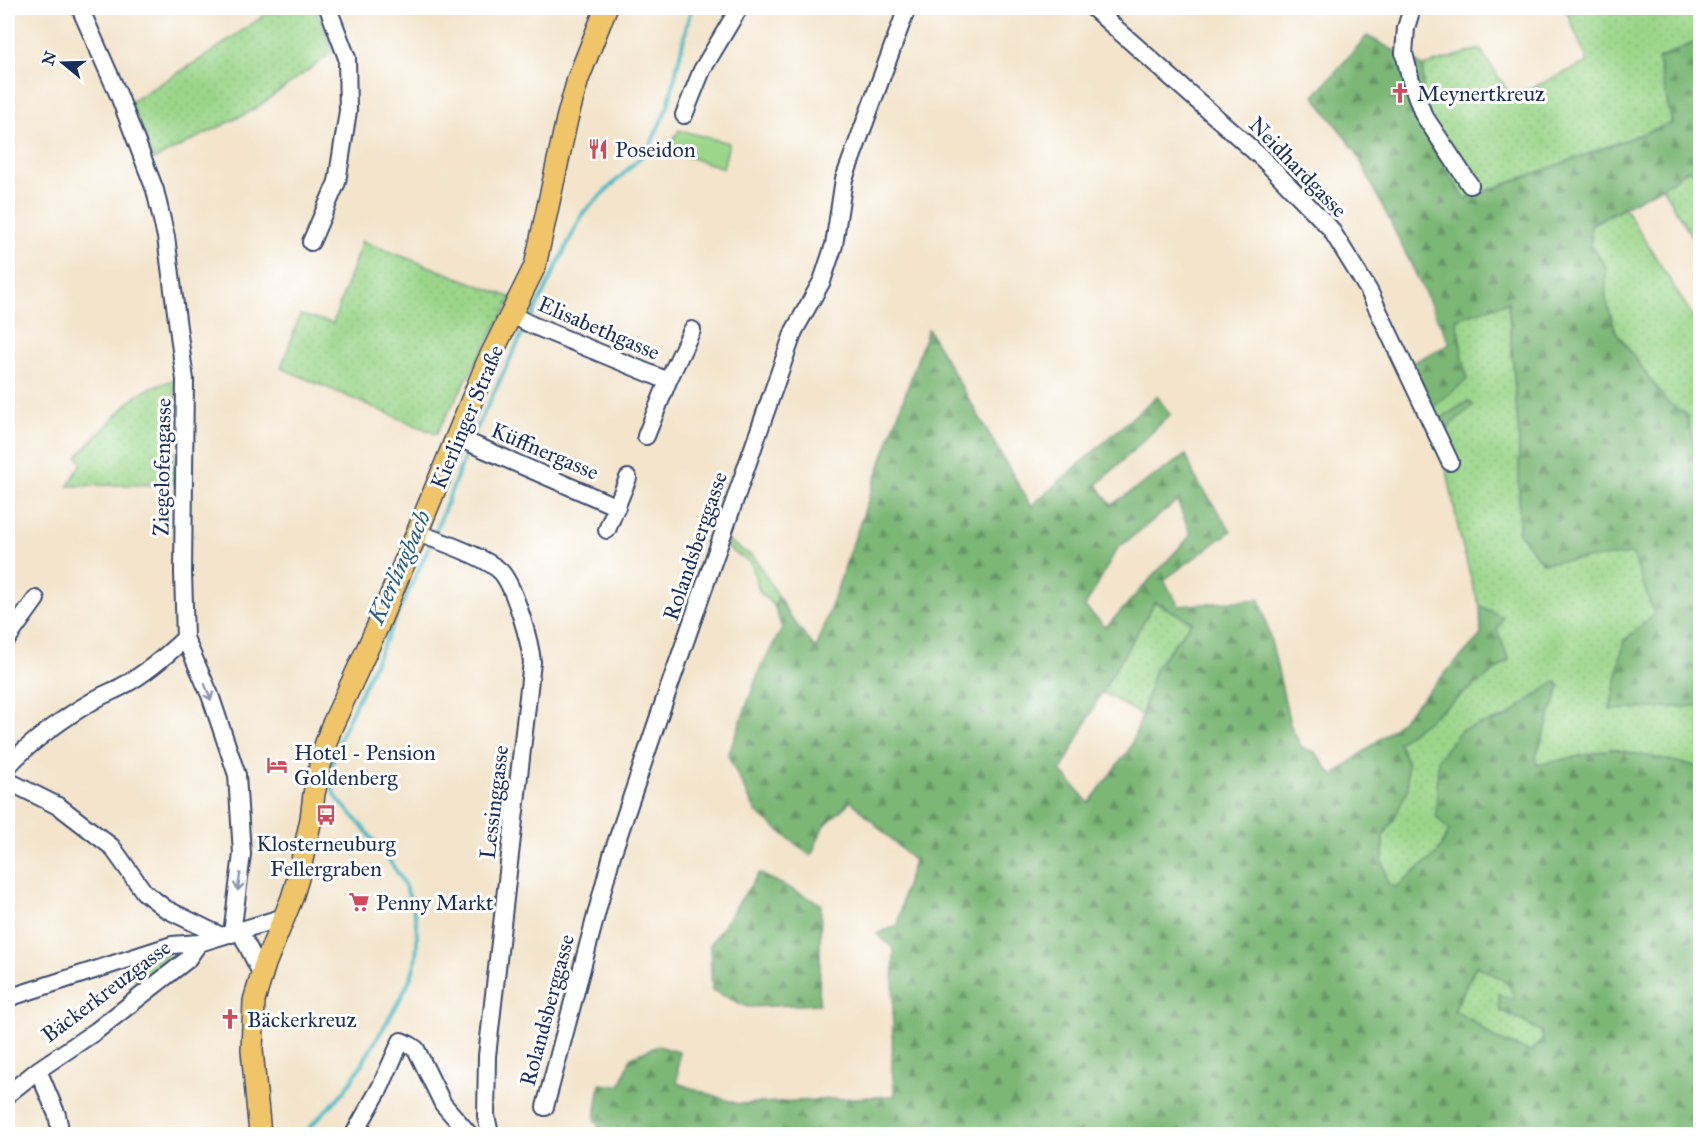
<svg xmlns="http://www.w3.org/2000/svg" width="1708" height="1142" font-family="'IM FELL Great Primer',serif">
  <style>
    .grass { fill: url(#grass-dots); stroke: #5b8274; stroke-width: 1.5 }
    .forest { fill: url(#forest-firs); stroke: #4c736a; stroke-width: 1.5; fill-rule: evenodd }
    .park { fill: url(#park-crowns); stroke: #5b8274; stroke-width: 1.5 }
    .pitch { fill: #9bd68a; stroke: #5b8274; stroke-width: 1.5 }
    .lines { fill: none; stroke-linecap: round; stroke-linejoin: round }
    .stream { stroke: #49b7c3; stroke-width: 4 }
    .minor-casing { stroke: #3b4a6e; stroke-width: 20 }
    .major-casing { stroke: #3b4a6e; stroke-width: 24 }
    .minor { stroke: #fff; stroke-width: 16 }
    .major { stroke: #f0c469; stroke-width: 21 }
    .oneway { stroke: #8d97ae }
    .labels { text-anchor: middle; dominant-baseline: central; stroke-width: 6; stroke-linejoin: round; paint-order: stroke }
    .poi-label { font-size: 22px; fill: #1b2f5e; stroke: #fff; text-anchor: start }
    .street-label { font-size: 22px; fill: #1b2f5e; stroke: #fff }
    .water-label { font-size: 24px; font-style: italic; fill: #2b5f81; stroke: #fff }
  </style>
  <defs>
    <pattern id="grass-dots" width="8" height="8" patternUnits="userSpaceOnUse" patternTransform="scale(1.5)"><rect width="8" height="8" fill="#9bd68a"/><path d="M2 2h.1M6 6h.1" fill="none" stroke="#85b87a" stroke-width="1.8" stroke-linecap="round"/></pattern>
    <pattern id="forest-firs" width="22" height="20" patternUnits="userSpaceOnUse" patternTransform="scale(1.5)"><rect width="22" height="20" fill="#7cb776"/><path d="M5 1l3.5 6h-7zM16 11l3.5 6h-7z" fill="#659564"/></pattern>
    <pattern id="park-crowns" width="20" height="18" patternUnits="userSpaceOnUse" patternTransform="scale(1.5)"><rect width="20" height="18" fill="#9bd68a"/><path d="M2 6a3 3 0 1 1 6 0M12 15a3 3 0 1 1 6 0" fill="none" stroke="#85b87a"/></pattern>
  </defs>
  <rect width="100%" height="100%" fill="#fff"/>
  <filter id="ink" filterUnits="userSpaceOnUse"><feTurbulence type="fractalNoise" baseFrequency=".0167" numOctaves="2"/><feDisplacementMap in="SourceGraphic" scale="12" xChannelSelector="R" yChannelSelector="G"/><feConvolveMatrix kernelMatrix="1 2 1 2 8 2 1 2 1" color-interpolation-filters="sRGB"/></filter>
  <filter id="wash" filterUnits="userSpaceOnUse"><feTurbulence type="fractalNoise" baseFrequency=".008" numOctaves="4" result="noise"/><feDisplacementMap in="SourceGraphic" scale="24" xChannelSelector="R" yChannelSelector="G"/><feGaussianBlur stdDeviation="1.35" result="paint"/><feColorMatrix in="noise" values="0 0 0 0 0 0 0 0 0 0 0 0 0 0 0 0 0 1.4 0 .05"/><feComposite in="paint" operator="in"/></filter>
  <g filter="url(#wash)">
    <rect width="100%" height="100%" fill="#f3e4cb"/>
    <path class="grass" d="M 275,8 L 316,8 L 333,52 L 253,110 L 153,160 L 130,102 L 201,59 Z
      M 1565,8 L 1700,8 L 1700,40 L 1658,59 L 1672,123 L 1465,199 L 1422,131 L 1423,66 L 1480,49 L 1512,97 L 1588,62 Z
      M 1690,169 L 1700,179 L 1700,251 L 1662,187 Z
      M 1624,207 L 1700,328 L 1700,465 L 1686,415 L 1666,401 L 1616,332 L 1606,300 L 1606,267 L 1591,246 L 1591,225 Z
      M 362,241 L 512,298 L 436,434 L 281,368 L 300,315 L 333,323 Z
      M 1508,302 L 1519,438 L 1519,533 L 1542,563 L 1633,553 L 1654,615 L 1624,641 L 1610,709 L 1700,706 L 1700,767 L 1613,749 L 1537,765 L 1535,759 L 1560,687 L 1555,681 L 1505,718 L 1461,730 L 1450,831 L 1437,854 L 1396,887 L 1388,884 L 1383,861 L 1383,836 L 1393,821 L 1407,762 L 1398,742 L 1509,660 L 1497,630 L 1503,617 L 1480,606 L 1473,587 L 1459,532 L 1447,470 L 1435,445 L 1453,422 L 1473,406 L 1435,422 L 1430,409 L 1467,380 L 1456,319 Z
      M 175,379 L 174,484 L 68,486 L 82,463 L 77,457 L 128,403 L 144,391 Z
      M 728,541 L 755,558 L 778,596 L 775,607 L 759,591 L 752,565 L 748,561 L 726,547 Z
      M 1154,602 L 1192,621 L 1155,668 L 1142,715 L 1102,692 Z
      M 1476,966 L 1508,982 L 1513,991 L 1515,999 L 1500,1011 L 1507,1013 L 1541,1031 L 1543,1039 L 1531,1053 L 1494,1038 L 1473,1021 L 1454,1011 Z"/>
    <path class="forest" d="M 1367,36 L 1423,66 L 1422,131 L 1465,199 L 1672,123 L 1658,59 L 1700,40 L 1700,179 L 1689,169 L 1662,187 L 1591,224 L 1591,245 L 1606,267 L 1606,300 L 1616,332 L 1666,401 L 1686,415 L 1700,465 L 1700,706 L 1610,710 L 1624,641 L 1654,615 L 1633,554 L 1542,563 L 1519,533 L 1519,438 L 1508,302 L 1456,319 L 1467,380 L 1430,409 L 1435,422 L 1468,401 L 1473,406 L 1453,422 L 1435,445 L 1408,365 L 1450,344 L 1356,152 L 1314,96 Z
      M 928,329 L 1031,506 L 1157,396 L 1170,415 L 1097,485 L 1111,505 L 1186,455 L 1195,477 L 1231,531 L 1164,580 L 1179,606 L 1260,599 L 1275,657 L 1290,724 L 1302,748 L 1315,752 L 1333,776 L 1395,727 L 1481,635 L 1480,606 L 1503,617 L 1497,630 L 1509,660 L 1398,742 L 1407,762 L 1408,789 L 1393,821 L 1383,836 L 1383,861 L 1388,884 L 1396,887 L 1437,854 L 1449,831 L 1436,816 L 1438,759 L 1461,730 L 1505,718 L 1555,681 L 1560,686 L 1535,759 L 1537,765 L 1613,749 L 1700,767 L 1700,1121 L 1688,1134 L 602,1134 L 595,1119 L 600,1084 L 620,1086 L 631,1057 L 658,1046 L 679,1052 L 677,1083 L 738,1104 L 895,1096 L 892,1069 L 894,949 L 877,934 L 898,925 L 904,892 L 914,861 L 851,801 L 823,827 L 811,856 L 756,812 L 728,756 L 761,666 L 782,629 L 775,607 L 778,596 L 789,615 L 816,649 ZM 1177,501 L 1191,535 L 1106,627 L 1085,607 L 1117,549 ZM 1155,602 L 1192,622 L 1155,668 L 1142,715 L 1130,748 L 1089,803 L 1061,771 L 1102,692 ZM 1476,966 C 1492,975 1512,979 1514,999 L 1499,994 L 1500,1011 L 1507,1013 L 1541,1031 L 1543,1039 L 1531,1052 L 1494,1038 L 1473,1021 L 1454,1011 Z
      M 759,873 L 821,904 L 819,1004 L 747,1007 L 712,990 L 710,945 Z"/>
    <path class="park" d="M 165,956 L 169,956 L 171,959 L 169,964 L 139,985 L 128,969 L 143,961 Z"/>
    <path class="pitch" d="M 679,130 L 729,143 L 723,168 L 667,150 Z"/>
    <g class="lines">
      <path class="stream" d="M 530,320 L 583,213 L 648,150 L 668,106 L 691,8
        M 472,438 L 526,326
        M 435,533 L 468,448
        M 305,1134 C 316,1118 332,1106 345,1090 C 353,1080 360,1067 367,1055 C 381,1031 404,997 413,971 C 416,961 417,950 417,940 C 418,888 385,854 354,817 C 344,806 331,795 330,779 C 329,764 337,749 341,735 L 431,543"/>
    </g>
  </g>
  <g filter="url(#ink)">
    <g class="lines">
      <g class="minor-casing">
        <path id="minor" d="M 80,8 L 119,96 L 155,190 L 166,237 L 185,380 L 183,573 L 185,638 L 210,695 L 237,775 L 242,854 L 232,934
          M 1093,8 L 1263,159 L 1330,228 L 1369,291 L 1450,462
          M 1412,8 L 1406,28 L 1404,53 L 1411,81 L 1423,114 L 1470,185
          M 684,115 L 702,70 L 739,8
          M 311,242 L 337,182 L 348,111 L 347,58 L 328,8
          M 512,315 L 532,325 L 668,381
          M 646,436 L 668,381 L 692,330
          M 456,437 L 617,507
          M 607,530 L 628,478
          M 417,533 C 437,540 489,558 502,573 C 515,589 530,641 532,662 L 487,1056 L 486,1116 L 490,1134
          M 8,638 L 36,599
          M 8,766 C 28,744 66,716 93,701 C 103,694 115,691 126,684 C 148,672 167,655 185,638
          M 8,781 L 60,807 L 112,847 L 144,892 L 166,909 L 221,936
          M 240,931 L 262,975
          M 8,998 L 172,945 L 199,943 L 284,917
          M 38,1070 L 57,1115 L 61,1134
          M 8,1094 L 38,1070 L 96,1031 L 187,960 L 199,943
          M 545,1107 L 612,855 L 659,716 L 794,331 L 822,281 L 834,245 L 844,179 L 907,8
          M 354,1134 L 380,1088 L 401,1041 L 410,1045 L 416,1049 L 443,1104 L 469,1134"/>
      </g>
      <g class="major-casing">
        <path id="major" d="M 260,1134 L 252,1050 L 254,1001 L 265,964 L 292,898 L 298,878 L 311,819 L 314,794 L 323,752 L 331,728 L 376,630 L 417,533 L 487,363 L 535,266 L 567,119 L 578,79 L 606,8"/>
      </g>
      <use href="#minor" class="minor"/>
      <use href="#major" class="major"/>
    </g>
    <defs><path id="oneway-shaft" d="M-6 0H5M1.5-3L5.5 0L1.5 3" fill="none" stroke-width="1.6" stroke-linecap="round" stroke-linejoin="round" transform="scale(1.5)"/></defs>
    <g class="oneway">
      <use href="#oneway-shaft" transform="translate(208 692) rotate(68)"/>
      <use href="#oneway-shaft" transform="translate(239 882) rotate(98)"/>
    </g>
  </g>
  <defs>
    <g id="church-bare" transform="scale(1.62)"><path d="M-1.2-6h2.4v3.5h3.3v2.4h-3.3V6h-2.4V-.1h-3.3v-2.4h3.3Z" fill="#d1495b" stroke="#fff" stroke-width="2.5" paint-order="stroke"/></g>
    <g id="restaurant-bare" transform="scale(1.62)"><path d="M-5-6h1v4h1v-4h1v4h1v-4h1v5L-1.5 .5V6h-2V.5L-5-1ZM5-6V6H3V1.5H1.5Q1.5-4 5-6Z" fill="#d1495b" stroke="#fff" stroke-width="2.5" paint-order="stroke"/></g>
    <g id="hotel-bare" transform="scale(1.62)"><path d="M-6-4.5h1.5V1H6V5H4.5V3h-9V5H-6ZM-4 0a1.8 1.8 0 1 1 3.6 0ZM.5 0V-2.5h3Q6-2.5 6 0Z" fill="#d1495b" stroke="#fff" stroke-width="2.5" paint-order="stroke"/></g>
    <g id="bus-bare" transform="scale(1.62)"><path d="M-5-6H5V4H4V6H2V4H-2V6H-4V4H-5ZM-3.5-4V0h7V-4ZM-3.5 1.2v1.5H-2V1.2ZM2 1.2v1.5H3.5V1.2Z" fill="#d1495b" stroke="#fff" stroke-width="2.5" paint-order="stroke"/></g>
    <g id="supermarket-bare" transform="scale(1.62)"><path d="M-6-5.5h2.5l.6 2H6L4.5 2H-2.5L-4.4-4H-6ZM-1.5 3.2a1.3 1.3 0 1 0 .1 0ZM3 3.2a1.3 1.3 0 1 0 .1 0Z" fill="#d1495b" stroke="#fff" stroke-width="2.5" paint-order="stroke"/></g>
  </defs>
  <g fill-rule="evenodd">
    <use href="#church-bare" x="1400" y="93"/>
    <use href="#restaurant-bare" x="598" y="149"/>
    <use href="#hotel-bare" x="277" y="765"/>
    <use href="#bus-bare" x="326" y="815"/>
    <use href="#supermarket-bare" x="359" y="902"/>
    <use href="#church-bare" x="230" y="1019"/>
  </g>
  <g class="labels">
    <g class="poi-label">
      <text x="1417" y="93">Meynertkreuz</text>
      <text x="615" y="149">Poseidon</text>
      <text x="294" y="752">Hotel - Pension<tspan x="294" dy="25">Goldenberg</tspan></text>
      <text x="326" y="843" text-anchor="middle">Klosterneuburg<tspan x="326" dy="25">Fellergraben</tspan></text>
      <text x="376" y="902">Penny Markt</text>
      <text x="247" y="1019">Bäckerkreuz</text>
    </g>
    <g class="street-label">
      <text transform="translate(1298 167) rotate(46)">Neidhardgasse</text>
      <text transform="translate(599 328) rotate(23)">Elisabethgasse</text>
      <text transform="translate(467 417) rotate(-67)">Kierlinger Straße</text>
      <text transform="translate(545 451) rotate(23)">Küffnergasse</text>
      <text transform="translate(162 467) rotate(-89)">Ziegelofengasse</text>
      <text transform="translate(695 546) rotate(-71)">Rolandsberggasse</text>
      <text transform="translate(494 802) rotate(-83)">Lessinggasse</text>
      <text transform="translate(106 991) rotate(-37)">Bäckerkreuzgasse</text>
      <text transform="translate(547 1010) rotate(-75)">Rolandsberggasse</text>
    </g>
    <g class="water-label">
      <text transform="translate(399 567) rotate(-66)">Kierlingbach</text>
    </g>
  </g>
  <rect width="1708" height="1142" fill="none" stroke="#fff" stroke-width="30"/>
  <g transform="translate(63 63) rotate(289)" stroke="#ffffff" stroke-width="4.5" paint-order="stroke">
  <path d="M0-4.5L10 22L0 15L-10 22Z" fill="#1b2f5e"/>
  <text y="-9" font-size="16" font-weight="bold" text-anchor="middle" fill="#1b2f5e">N</text>
  </g>
</svg>
